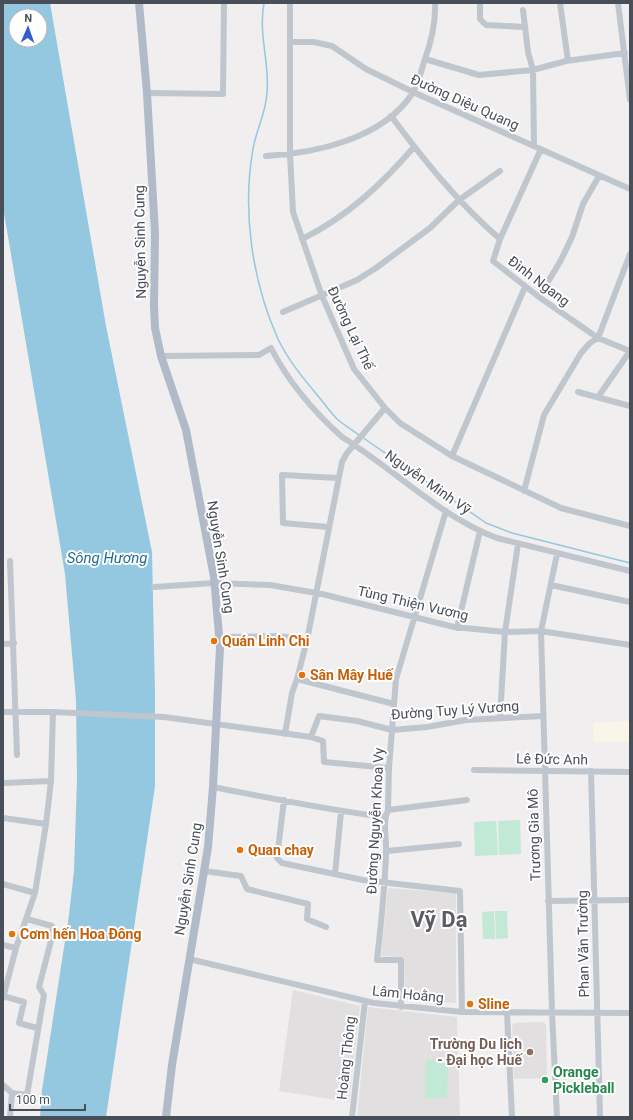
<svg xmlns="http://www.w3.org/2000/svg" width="633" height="1120" font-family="Roboto,sans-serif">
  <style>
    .commercial { fill: #f9f6e9 }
    .education { fill: #e1dfdf }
    .green { fill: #c1e9d5 }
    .water { fill: #94c7e0; fill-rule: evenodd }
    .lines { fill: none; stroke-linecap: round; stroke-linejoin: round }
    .stream { stroke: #94c7e0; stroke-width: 1.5 }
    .minor { stroke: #c0c6ce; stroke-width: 6 }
    .major { stroke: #b1bac9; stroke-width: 8 }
    .food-dot { fill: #e8710a; stroke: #fff; stroke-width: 1.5 }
    .education-dot { fill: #8d6e63; stroke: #fff; stroke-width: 1.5 }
    .leisure-dot { fill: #2e9e5b; stroke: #fff; stroke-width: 1.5 }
    .labels { text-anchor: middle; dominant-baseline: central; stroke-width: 4; stroke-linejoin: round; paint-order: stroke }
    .street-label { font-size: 14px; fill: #484f58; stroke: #fff }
    .food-label { font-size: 14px; font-weight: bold; fill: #c56008; stroke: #fff; text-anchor: start }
    .education-label { font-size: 14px; font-weight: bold; fill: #785e54; stroke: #fff; text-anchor: end }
    .leisure-label { font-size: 14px; font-weight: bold; fill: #27864d; stroke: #fff; text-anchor: start }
    .water-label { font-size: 15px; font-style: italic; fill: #1e6e96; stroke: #fff }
    .town-label { font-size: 22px; font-weight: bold; fill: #5b5d62; stroke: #fff }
  </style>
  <rect width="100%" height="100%" fill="#f0eeee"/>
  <path class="commercial" d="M 630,721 L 630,741 L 594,742 L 593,723 Z"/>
  <path class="education" d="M 388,888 L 456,893 L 456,1003 L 405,1000 L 404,957 L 381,956 Z
    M 293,990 L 360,1006 L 349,1102 L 279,1091 Z
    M 368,1007 L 457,1017 L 460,1117 L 357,1117 Z
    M 542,1022 L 546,1024 L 547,1078 L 514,1079 L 512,1026 L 514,1023 Z"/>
  <path class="green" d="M 520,820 L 521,854 L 499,855 L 498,821 Z
    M 496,821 L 498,855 L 475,856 L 474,822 Z
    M 494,911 L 495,939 L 483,939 L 482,912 Z
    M 495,911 L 507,911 L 508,938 L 496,939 Z
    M 426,1060 L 448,1060 L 447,1098 L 425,1098 Z"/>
  <path class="water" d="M 3,3 L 50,3 L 106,326 L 152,552 L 155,693 L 155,786 L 106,1117 L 40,1117 L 42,1090 L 69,915 L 74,871 L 77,779 L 76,700 L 65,574 L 3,207 ZM 16,16 L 40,16 L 40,40 L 16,40 Z"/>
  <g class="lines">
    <path class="stream" d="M 264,3 C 258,36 270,62 267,93 C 266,113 256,130 253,149 C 242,211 252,281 278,339 C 288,360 303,378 318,396 C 324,403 330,412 337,419 C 344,425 352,430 359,435
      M 362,437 L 486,523 L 512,533 L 630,563"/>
    <path class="minor" d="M 290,3 L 290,154 L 293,212 L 322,296 L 354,369 L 385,408 L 400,423 L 452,456 L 561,508 L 630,526
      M 480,3 L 480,19 L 486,25 L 525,27
      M 560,3 L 568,61
      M 618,3 L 630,100
      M 523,10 L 528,52 L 533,70 L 534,146
      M 292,42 L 314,42 L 332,46 L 366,69 L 413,92 L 630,189
      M 425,59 L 479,75 L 533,70 L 566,61 L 625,53
      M 147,93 L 223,94 L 224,3
      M 391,116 C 424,160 458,203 500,239 L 493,261 L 539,297 L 598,338 L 630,351
      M 266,156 C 316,153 382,139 412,94 C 418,85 421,72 424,62 C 431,43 436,24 435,3
      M 302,239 C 347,217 382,184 414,147
      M 500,239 L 541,149
      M 539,297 L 561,260 L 572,237 L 583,204 L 599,176
      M 283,312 L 357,280 L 376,268 L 430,228 L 459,200 L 500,171
      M 161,356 L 259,355 L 271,348 C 289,383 313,411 342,437 C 394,469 439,516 497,538 L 630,571
      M 578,392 L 630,406
      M 598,397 L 630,351
      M 452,456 L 525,287
      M 524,491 L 544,415 L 581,353 L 590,343 L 598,338 L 630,254
      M 328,527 L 283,523 L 282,475 L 338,478
      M 10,561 L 17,755
      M 551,585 L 630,602
      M 154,587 L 214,583 L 270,585 L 322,594 L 454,627 L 505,632 L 541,631 L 630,645
      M 457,628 L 480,531
      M 220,637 L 279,636 L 307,640
      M 3,644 L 14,643
      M 297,679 L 394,704
      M 3,712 L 53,712 L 164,717 L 311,737 L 323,741 L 324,762 L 389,768
      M 500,718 L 505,632 L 518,544
      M 285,734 L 292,693 L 297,679 L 307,640 L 342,462 L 347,453 L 385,408
      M 311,737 L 319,716 L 357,721 L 392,730 L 427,727 L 466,720 L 543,716
      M 474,770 L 630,772
      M 591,771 L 600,1117
      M 3,783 L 51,781
      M 213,787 C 270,798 327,810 385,817
      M 284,800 L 277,858 L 282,863 L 363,880 L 460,891 L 462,1012
      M 388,810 L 467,800
      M 3,818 L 46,824
      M 387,851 L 459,844
      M 204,871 L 241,876 L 247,889 L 308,904 L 307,919 L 326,927
      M 335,874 L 341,812
      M 3,884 L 35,893
      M 548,901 L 630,900
      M 3,945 L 16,948
      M 189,959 L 374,1003 L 462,1012 L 630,1013
      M 3,996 L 24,1002 L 19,1023 L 37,1028
      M 3,998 L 16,948 L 35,893 L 46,824 L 51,781 L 53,712
      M 401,1007 L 401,960 L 377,960 C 381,924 385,889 386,853 C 387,839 382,823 388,810 L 389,768 L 396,679 L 446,511
      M 507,1013 L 512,1117
      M 3,1085 L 12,1093 L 27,1095 L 44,995 L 39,987 L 53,933 L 52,926 L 27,919
      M 10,1117 L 12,1093
      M 352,1117 L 365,1001
      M 557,1117 L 552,1012 L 541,631 L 557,554"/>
    <path class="major" d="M 139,3 L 147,93 L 155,233 L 154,306 L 155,328 L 161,356 L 186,430 L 214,577 L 220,647 L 213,787 L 208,847 L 172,1065 L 166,1117"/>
  </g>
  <g class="food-dot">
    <circle cx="214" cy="641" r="4"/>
    <circle cx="302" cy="675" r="4"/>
    <circle cx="240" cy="850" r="4"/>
    <circle cx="12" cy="934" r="4"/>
    <circle cx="470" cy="1004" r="4"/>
  </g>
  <circle class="education-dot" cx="530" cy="1052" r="4"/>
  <circle class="leisure-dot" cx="545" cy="1080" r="4"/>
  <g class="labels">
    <g class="street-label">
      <text transform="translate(465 102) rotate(24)">Đường Diệu Quang</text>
      <text transform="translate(140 242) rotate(-91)">Nguyễn Sinh Cung</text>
      <text transform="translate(539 281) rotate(37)">Đình Ngang</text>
      <text transform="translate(351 328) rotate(65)">Đường Lại Thế</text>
      <text transform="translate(428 482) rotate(35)">Nguyễn Minh Vỹ</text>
      <text transform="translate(221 557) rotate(81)">Nguyễn Sinh Cung</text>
      <text transform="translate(413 603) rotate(13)">Tùng Thiện Vương</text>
      <text transform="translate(455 710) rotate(-4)">Đường Tuy Lý Vương</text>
      <text transform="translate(552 759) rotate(1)">Lê Đức Anh</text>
      <text transform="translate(375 821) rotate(-87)">Đường Nguyễn Khoa Vy</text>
      <text transform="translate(534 835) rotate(-92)">Trương Gia Mô</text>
      <text transform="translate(188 879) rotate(-81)">Nguyễn Sinh Cung</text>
      <text transform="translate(583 944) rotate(-91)">Phan Văn Trường</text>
      <text transform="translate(408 994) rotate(6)">Lâm Hoằng</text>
      <text transform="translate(346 1058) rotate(-84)">Hoàng Thông</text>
    </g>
    <g class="food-label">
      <text x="222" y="641">Quán Linh Chi</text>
      <text x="310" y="675">Sân Mây Huế</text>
      <text x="248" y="850">Quan chay</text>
      <text x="20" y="934">Cơm hến Hoa Đông</text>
      <text x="478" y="1004">Sline</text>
    </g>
    <g class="education-label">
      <text x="522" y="1044">Trường Du lịch<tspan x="522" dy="16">- Đại học Huế</tspan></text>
    </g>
    <g class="leisure-label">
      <text x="553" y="1072">Orange<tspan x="553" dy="16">Pickleball</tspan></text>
    </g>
    <g class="water-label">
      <text x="107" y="558">Sông Hương</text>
    </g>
    <g class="town-label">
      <text x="439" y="919">Vỹ Dạ</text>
    </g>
  </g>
  <rect width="633" height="1120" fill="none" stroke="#484f58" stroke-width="8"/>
  <g transform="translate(28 28) rotate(2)"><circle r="19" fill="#ffffff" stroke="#b6b9bc"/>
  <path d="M0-3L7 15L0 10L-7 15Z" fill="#3060c8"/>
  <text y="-6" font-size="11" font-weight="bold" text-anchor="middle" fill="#484f58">N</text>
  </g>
  <path d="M10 1104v6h75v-6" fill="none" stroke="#484f58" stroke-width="2"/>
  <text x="16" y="1104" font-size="12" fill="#484f58" stroke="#ffffff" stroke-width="3" paint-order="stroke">100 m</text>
</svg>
